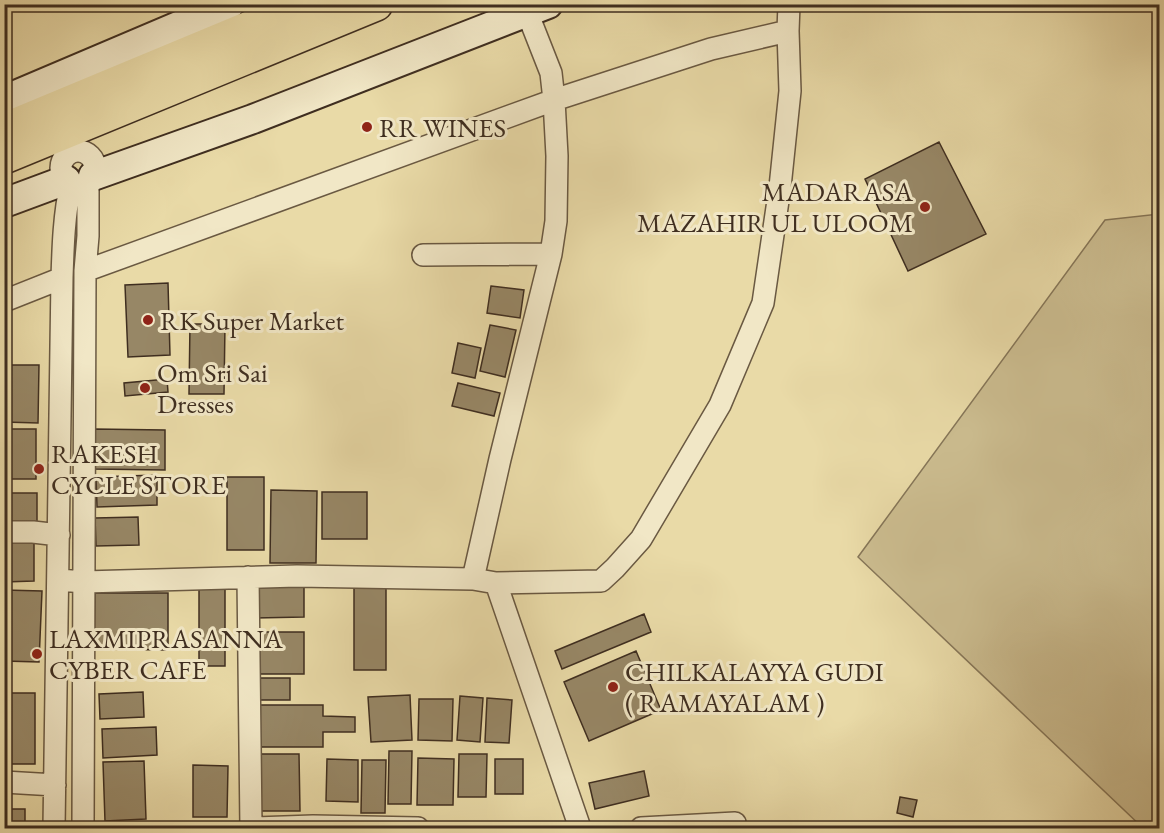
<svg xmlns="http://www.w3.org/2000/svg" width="1164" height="833" font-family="'EB Garamond',serif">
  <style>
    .green { fill: #ccbd90; stroke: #867658; stroke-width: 1.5 }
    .building { fill: #978766; stroke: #3f2e20; stroke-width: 1.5 }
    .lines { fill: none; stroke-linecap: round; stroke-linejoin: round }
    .street-casing { stroke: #6a5942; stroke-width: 24 }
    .secondary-casing { stroke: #3f2e20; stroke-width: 32 }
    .highway-casing { stroke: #3f2e20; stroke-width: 36 }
    .street { stroke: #f1e7c6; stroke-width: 21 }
    .secondary { stroke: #f1e7c6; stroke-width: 28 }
    .highway { stroke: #e9daa7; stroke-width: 33 }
    .poi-dot { fill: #8f2418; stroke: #f1e7c6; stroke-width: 2 }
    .labels { text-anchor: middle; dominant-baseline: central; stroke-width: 6; stroke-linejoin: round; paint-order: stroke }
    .poi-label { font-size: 27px; fill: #3f2e20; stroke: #f1e7c6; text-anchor: start }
  </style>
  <rect width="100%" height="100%" fill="#e9daa7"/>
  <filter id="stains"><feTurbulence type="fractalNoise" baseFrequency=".00333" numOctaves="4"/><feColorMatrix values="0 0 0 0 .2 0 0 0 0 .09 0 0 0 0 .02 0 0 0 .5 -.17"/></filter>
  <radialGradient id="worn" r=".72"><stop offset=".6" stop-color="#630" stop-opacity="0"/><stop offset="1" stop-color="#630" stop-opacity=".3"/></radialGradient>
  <path class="green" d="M 1159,214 L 1160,828 L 1143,828 L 858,557 L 1105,220 Z"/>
  <path class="building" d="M 939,142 L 986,234 L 908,271 L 865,179 Z
    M 168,283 L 170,355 L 128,357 L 125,285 Z
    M 491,286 L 524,290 L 520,318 L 487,313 Z
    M 190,324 L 225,324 L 224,394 L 189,394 Z
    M 490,325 L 516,330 L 505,377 L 480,371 Z
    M 458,343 L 481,348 L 475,378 L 452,373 Z
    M 4,365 L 39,365 L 38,423 L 4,422 Z
    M 167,379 L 168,392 L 125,396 L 124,383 Z
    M 458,383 L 500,393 L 494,416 L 452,406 Z
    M 4,429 L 36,429 L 36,479 L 4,479 Z
    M 94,429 L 165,430 L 165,470 L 93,469 Z
    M 157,475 L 157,505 L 97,507 L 96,477 Z
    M 227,477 L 264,477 L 264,550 L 227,550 Z
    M 271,490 L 317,491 L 316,563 L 270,563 Z
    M 322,492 L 367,492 L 367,539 L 322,539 Z
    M 4,493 L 37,493 L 37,525 L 4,525 Z
    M 138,517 L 139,545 L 96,546 L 95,518 Z
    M 34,539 L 34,581 L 4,582 L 4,540 Z
    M 304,585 L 304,617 L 255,618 L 255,586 Z
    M 386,586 L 386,670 L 354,670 L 354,587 Z
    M 199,588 L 225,588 L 225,666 L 199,666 Z
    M 4,590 L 42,591 L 39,662 L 4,661 Z
    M 95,593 L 168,593 L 168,650 L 94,649 Z
    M 644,614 L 651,632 L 562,669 L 555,651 Z
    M 252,632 L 304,632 L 304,674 L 252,674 Z
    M 636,651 L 661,710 L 589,741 L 564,682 Z
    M 255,678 L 290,678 L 290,700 L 255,700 Z
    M 143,692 L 144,717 L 100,719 L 99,694 Z
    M 4,693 L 35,693 L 35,764 L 4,764 Z
    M 410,695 L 412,740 L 371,742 L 368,697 Z
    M 460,696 L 483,698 L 480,742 L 457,740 Z
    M 487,698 L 512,700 L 509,743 L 485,742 Z
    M 419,699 L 453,699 L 452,741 L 418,740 Z
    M 255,705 L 323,705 L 323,716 L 355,717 L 355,732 L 323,732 L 323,747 L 255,747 Z
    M 156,727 L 157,755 L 103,758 L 102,729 Z
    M 389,751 L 412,751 L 411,804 L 388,804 Z
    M 259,754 L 299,754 L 300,811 L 259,811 Z
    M 459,754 L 487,754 L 486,797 L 458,797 Z
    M 418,758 L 454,759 L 453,805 L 417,805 Z
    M 327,759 L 358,760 L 358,802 L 326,801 Z
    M 495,759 L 523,759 L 523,794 L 495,794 Z
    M 362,760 L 386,760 L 385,813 L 361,813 Z
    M 144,761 L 146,819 L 105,821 L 103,762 Z
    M 193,765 L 228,766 L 227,817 L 193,817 Z
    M 644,771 L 649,796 L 595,809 L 589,783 Z
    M 900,797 L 917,800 L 913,817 L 897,813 Z
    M 4,809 L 25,809 L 25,828 L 4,828 Z"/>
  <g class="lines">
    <g class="street-casing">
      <path id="street" d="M61 168a17 17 0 1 1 34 0a17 17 0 1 1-34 0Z
        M 423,255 L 551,254
        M 85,271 L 554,100 L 711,49 L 788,31
        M 4,301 L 62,278
        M 4,532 L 33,532 L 59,535
        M 248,577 L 251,828
        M 473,579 L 500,459 L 551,254 L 556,221 L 557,156 L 554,100 L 551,73 L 527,12
        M 59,580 L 84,582 L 297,576 L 473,579 L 496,583 L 601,581 L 615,568 L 641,539 L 720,405 L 763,303 L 780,187 L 790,91 L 788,31 L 789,4
        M 496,583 L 580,828
        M 4,782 L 55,785
        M 54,828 L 62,278 C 63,246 64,214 71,183
        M 83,828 L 85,271 L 88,236 L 88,181
        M 255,828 L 313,826 L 418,828
        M 641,828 L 735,823"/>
    </g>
    <g class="secondary-casing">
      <path id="secondary" d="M 4,100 L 230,4
        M 93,176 L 253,119 L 548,4
        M 4,203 L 66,180"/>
    </g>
    <g class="highway-casing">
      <path id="highway" d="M 4,130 L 307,4
        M 4,157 L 376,4"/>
    </g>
    <use href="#street" class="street"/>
    <use href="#secondary" class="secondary"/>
    <use href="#highway" class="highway"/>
  </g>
  <g class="poi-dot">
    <circle cx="367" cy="127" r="6"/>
    <circle cx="925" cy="207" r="6"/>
    <circle cx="148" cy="320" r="6"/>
    <circle cx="145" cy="388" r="6"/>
    <circle cx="39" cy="469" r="6"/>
    <circle cx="37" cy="654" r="6"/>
    <circle cx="613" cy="687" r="6"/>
  </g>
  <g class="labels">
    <g class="poi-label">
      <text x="379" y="127">RR WINES</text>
      <text x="913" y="191" text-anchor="end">MADARASA<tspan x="913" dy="31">MAZAHIR UL ULOOM</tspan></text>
      <text x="160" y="320">RK Super Market</text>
      <text x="157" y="372">Om Sri Sai<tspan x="157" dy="31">Dresses</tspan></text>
      <text x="51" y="453">RAKESH<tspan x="51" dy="31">CYCLE STORE</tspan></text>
      <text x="49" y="638">LAXMIPRASANNA<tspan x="49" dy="31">CYBER CAFE</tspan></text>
      <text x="625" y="671">CHILKALAYYA GUDI<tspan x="625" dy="31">( RAMAYALAM )</tspan></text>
    </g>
  </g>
  <rect width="1164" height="833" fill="none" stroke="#e9daa7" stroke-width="24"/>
  <rect x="6" y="6" width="1152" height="821" fill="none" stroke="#3f2e20" stroke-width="3"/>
  <rect x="12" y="12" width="1140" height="809" fill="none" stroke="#3f2e20" stroke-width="1.5"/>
  <rect width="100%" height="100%" filter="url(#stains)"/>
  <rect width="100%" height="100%" fill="url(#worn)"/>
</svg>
